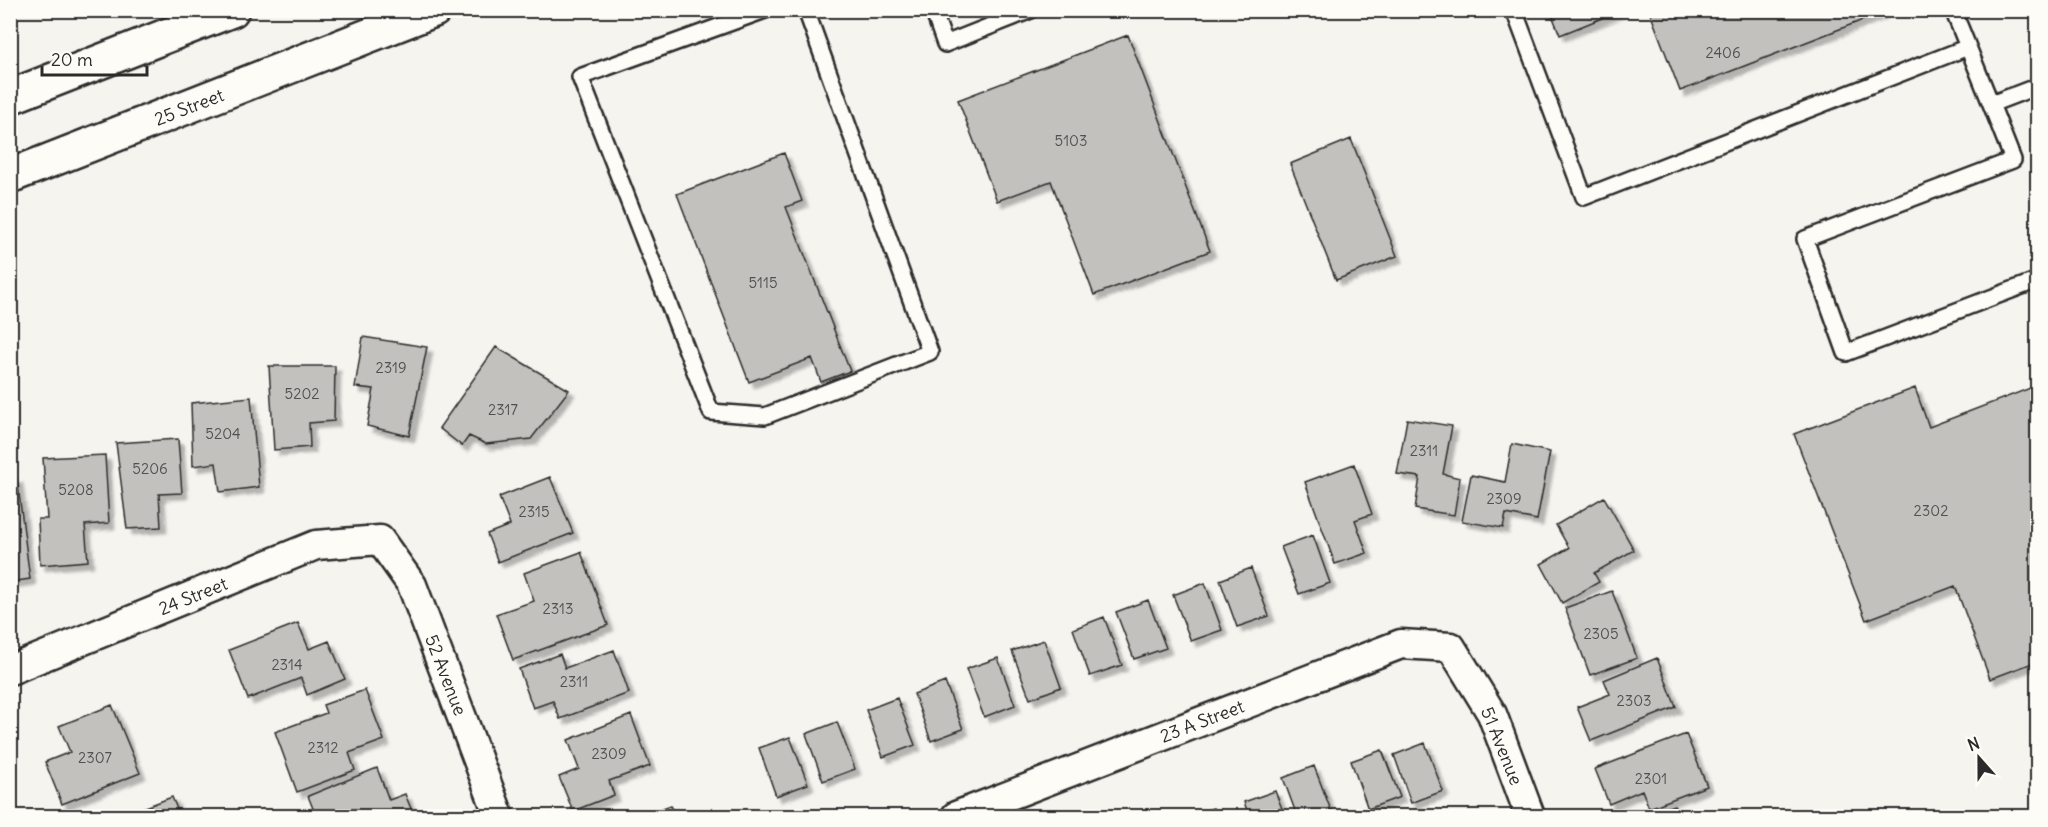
<svg xmlns="http://www.w3.org/2000/svg" width="2048" height="827" font-family="Delius,sans-serif">
  <style>
    .building { fill: #c2c1be; stroke: #2b2b2b; stroke-width: 1.5; filter: url(#shadow) }
    .lines { fill: none; stroke-linecap: round; stroke-linejoin: round }
    .lane-casing { stroke: #2b2b2b; stroke-width: 20 }
    .street-casing { stroke: #2b2b2b; stroke-width: 33 }
    .secondary-casing { stroke: #2b2b2b; stroke-width: 38 }
    .lane { stroke: #fdfcf7; stroke-width: 15 }
    .street { stroke: #fdfcf7; stroke-width: 28 }
    .secondary { stroke: #fdfcf7; stroke-width: 33 }
    .labels { text-anchor: middle; dominant-baseline: central; stroke-width: 4.5; stroke-linejoin: round; paint-order: stroke }
    .number-label { font-size: 15px; fill: #515050 }
    .street-label { font-size: 18px; fill: #2b2b2b; stroke: #fdfcf7 }
  </style>
  <defs>
    <filter id="shadow"><feDropShadow dx="5.5" dy="5.5" stdDeviation="1.5" flood-color="#0004"/></filter>
  </defs>
  <rect width="100%" height="100%" fill="#f5f4ef"/>
  <filter id="ink" filterUnits="userSpaceOnUse"><feTurbulence type="fractalNoise" baseFrequency=".0167" numOctaves="2"/><feDisplacementMap in="SourceGraphic" scale="12" xChannelSelector="R" yChannelSelector="G"/><feConvolveMatrix kernelMatrix="1 2 1 2 8 2 1 2 1" color-interpolation-filters="sRGB"/></filter>
  <g filter="url(#ink)">
    <path class="building" d="M 1550,10 L 1622,10 L 1560,35 Z
      M 1649,10 L 1880,10 L 1881,13 L 1680,91 Z
      M 1128,35 L 1210,251 L 1094,295 L 1051,181 L 997,201 L 958,100 Z
      M 1351,139 L 1397,256 L 1336,280 L 1290,164 Z
      M 784,153 L 802,201 L 786,207 L 850,371 L 821,382 L 812,358 L 749,382 L 677,194 Z
      M 363,337 L 427,347 L 409,436 L 367,426 L 374,389 L 355,387 Z
      M 496,347 L 569,390 L 531,439 L 486,444 L 469,436 L 462,446 L 439,428 Z
      M 269,366 L 335,366 L 334,421 L 309,423 L 310,447 L 274,450 Z
      M 2038,385 L 2038,661 L 1990,679 L 1955,586 L 1866,620 L 1794,434 L 1915,388 L 1929,427 Z
      M 251,397 L 259,487 L 220,492 L 216,463 L 193,466 L 191,403 Z
      M 1407,419 L 1452,426 L 1443,474 L 1460,478 L 1454,515 L 1415,509 L 1420,477 L 1397,474 Z
      M 178,439 L 182,493 L 159,494 L 161,527 L 127,529 L 116,443 Z
      M 1512,444 L 1550,452 L 1537,520 L 1506,514 L 1503,528 L 1462,521 L 1471,475 L 1505,482 Z
      M 105,455 L 109,523 L 85,525 L 88,561 L 40,565 L 38,519 L 47,519 L 43,458 Z
      M 1354,464 L 1372,514 L 1355,520 L 1367,553 L 1335,564 L 1305,482 Z
      M 550,477 L 573,533 L 498,562 L 487,534 L 510,525 L 499,497 Z
      M 17,478 L 30,579 L 10,582 L 10,479 Z
      M 1604,497 L 1634,550 L 1594,573 L 1599,582 L 1562,603 L 1541,564 L 1569,548 L 1556,525 Z
      M 1313,535 L 1330,583 L 1299,594 L 1281,547 Z
      M 581,552 L 608,625 L 513,660 L 496,614 L 534,601 L 524,573 Z
      M 1251,568 L 1269,616 L 1237,627 L 1220,580 Z
      M 1205,583 L 1222,630 L 1191,641 L 1173,595 Z
      M 1612,591 L 1637,658 L 1590,675 L 1565,608 Z
      M 1148,600 L 1166,648 L 1134,659 L 1116,612 Z
      M 1104,617 L 1122,665 L 1090,676 L 1073,629 Z
      M 298,623 L 309,649 L 329,641 L 345,679 L 307,695 L 301,678 L 248,699 L 229,650 Z
      M 1044,640 L 1061,687 L 1030,699 L 1012,651 Z
      M 614,650 L 629,693 L 560,719 L 553,701 L 533,708 L 519,669 L 560,654 L 565,668 Z
      M 998,658 L 1015,705 L 984,717 L 966,669 Z
      M 1657,658 L 1676,707 L 1591,741 L 1577,707 L 1610,694 L 1604,680 Z
      M 945,682 L 963,729 L 931,741 L 914,694 Z
      M 365,690 L 384,740 L 349,753 L 355,770 L 297,792 L 275,732 L 326,713 L 323,705 Z
      M 897,698 L 915,745 L 883,757 L 866,710 Z
      M 112,705 L 140,773 L 62,804 L 45,762 L 70,752 L 59,726 Z
      M 631,715 L 650,766 L 609,781 L 614,795 L 573,811 L 559,777 L 579,769 L 568,740 Z
      M 837,722 L 855,769 L 823,781 L 806,734 Z
      M 1686,734 L 1707,786 L 1649,808 L 1642,790 L 1609,804 L 1595,769 Z
      M 790,737 L 808,784 L 776,796 L 759,748 Z
      M 1425,743 L 1443,791 L 1411,803 L 1394,755 Z
      M 1382,750 L 1400,797 L 1368,809 L 1351,761 Z
      M 1314,766 L 1332,813 L 1324,816 L 1297,816 L 1283,778 Z
      M 377,768 L 389,800 L 405,794 L 414,816 L 316,816 L 308,796 Z
      M 1275,791 L 1285,816 L 1249,816 L 1244,802 Z
      M 172,797 L 180,816 L 122,816 Z
      M 671,805 L 675,816 L 641,816 Z
      M 1674,805 L 1679,816 L 1645,816 Z
      M 1213,808 L 1216,816 L 1190,816 Z"/>
    <g class="lines">
      <g class="lane-casing">
        <path id="lane" d="M 765,10 L 580,77 L 711,412 L 765,416 L 930,352 L 806,10
          M 933,10 L 945,44 L 1031,10
          M 1514,10 L 1584,197 L 1968,47 L 1991,104 L 2038,86
          M 1953,10 L 1968,47
          M 1991,104 L 2013,160 L 1805,239 L 1846,353 L 2038,280"/>
      </g>
      <g class="street-casing">
        <path id="street" d="M 10,670 L 316,545 L 380,540 L 412,585 L 499,816
          M 956,816 L 1401,644 L 1451,647 L 1492,714 L 1530,816"/>
      </g>
      <g class="secondary-casing">
        <path id="secondary" d="M 10,97 L 232,10
          M 10,176 L 434,10"/>
      </g>
      <use href="#lane" class="lane"/>
      <use href="#street" class="street"/>
      <use href="#secondary" class="secondary"/>
    </g>
  </g>
  <g class="labels">
    <g class="number-label">
      <text x="1723" y="52">2406</text>
      <text x="1071" y="140">5103</text>
      <text x="763" y="282">5115</text>
      <text x="391" y="367">2319</text>
      <text x="302" y="393">5202</text>
      <text x="503" y="409">2317</text>
      <text x="223" y="433">5204</text>
      <text x="1424" y="450">2311</text>
      <text x="150" y="468">5206</text>
      <text x="76" y="489">5208</text>
      <text x="1504" y="498">2309</text>
      <text x="1931" y="510">2302</text>
      <text x="534" y="511">2315</text>
      <text x="558" y="608">2313</text>
      <text x="1601" y="633">2305</text>
      <text x="287" y="664">2314</text>
      <text x="574" y="681">2311</text>
      <text x="1634" y="700">2303</text>
      <text x="323" y="747">2312</text>
      <text x="609" y="753">2309</text>
      <text x="95" y="757">2307</text>
      <text x="1651" y="778">2301</text>
    </g>
    <g class="street-label">
      <text transform="translate(189 107) rotate(-21)">25 Street</text>
      <text transform="translate(193 596) rotate(-22)">24 Street</text>
      <text transform="translate(446 675) rotate(69)">52 Avenue</text>
      <text transform="translate(1202 721) rotate(-21)">23 A Street</text>
      <text transform="translate(1502 746) rotate(68)">51 Avenue</text>
    </g>
  </g>
  <rect width="2048" height="827" fill="none" stroke="#fdfcf7" stroke-width="36"/>
  <rect x="18" y="18" width="2012" height="791" fill="none" stroke="#2b2b2b" stroke-width="2" filter="url(#ink)"/>
  <g transform="translate(1979 758) rotate(339)" stroke="#fdfcf7" stroke-width="4.5" paint-order="stroke">
  <path d="M0-4.5L10 22L0 15L-10 22Z" fill="#2b2b2b"/>
  <text y="-9" font-size="16" font-weight="bold" text-anchor="middle" fill="#2b2b2b">N</text>
  </g>
  <path d="M42 66v9h105v-9" fill="none" stroke="#2b2b2b" stroke-width="3"/>
  <text x="51" y="66" font-size="18" fill="#2b2b2b" stroke="#fdfcf7" stroke-width="4.5" paint-order="stroke">20 m</text>
</svg>
